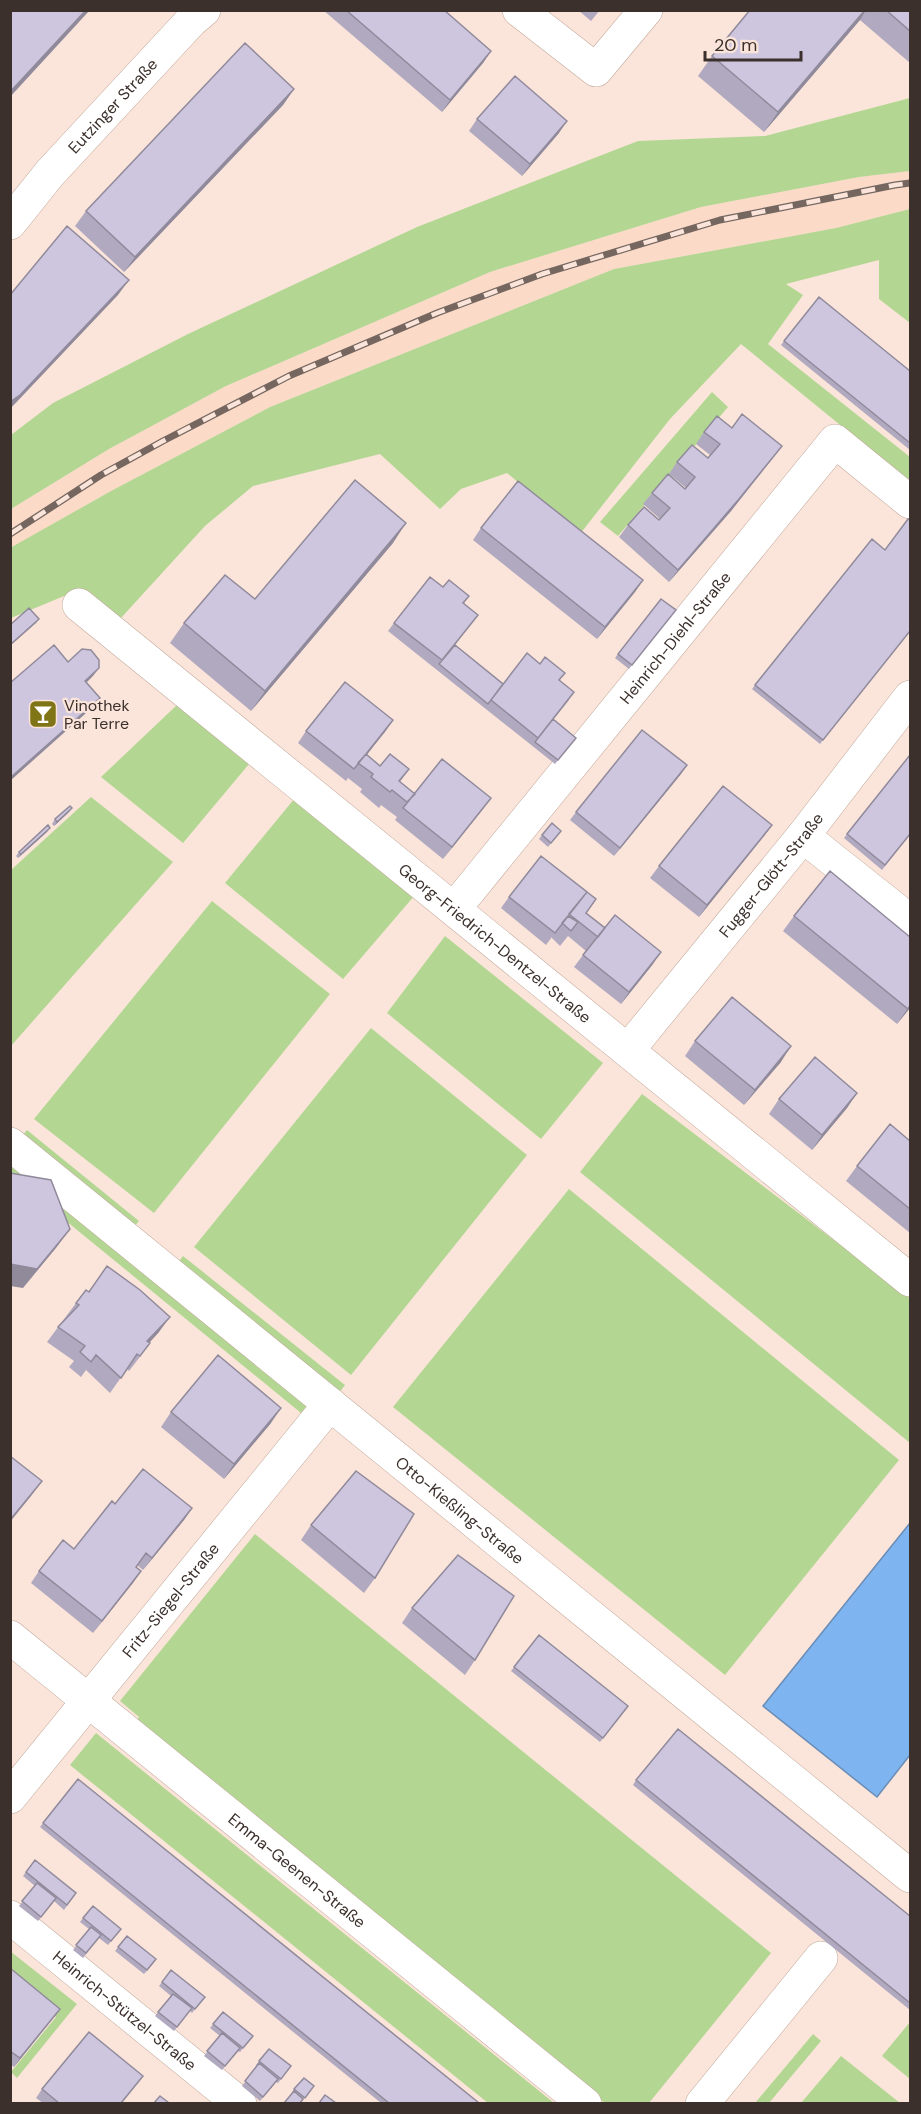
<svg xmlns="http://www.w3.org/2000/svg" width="921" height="2114" font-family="'DM Sans',sans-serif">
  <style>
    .built { fill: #fcdac8 }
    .green { fill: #b3d793 }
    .water { fill: #7eb4f0; stroke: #6a8cb5; stroke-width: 1.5 }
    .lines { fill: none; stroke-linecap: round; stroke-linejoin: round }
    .minor-casing { stroke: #c2a89a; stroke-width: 34 }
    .minor { stroke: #fff; stroke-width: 33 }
    .rail-casing { stroke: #756760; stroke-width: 7 }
    .rail { stroke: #fbe5da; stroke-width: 4.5; stroke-dasharray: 14; stroke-linecap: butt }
    .wall { fill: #b1a9bf }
    .shaded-wall { fill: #908a9b }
    .building { fill: #cec5de; stroke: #908a9b; stroke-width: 1.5 }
    .labels { text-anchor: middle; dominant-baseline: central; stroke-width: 4.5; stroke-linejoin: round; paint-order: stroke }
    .street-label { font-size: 16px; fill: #3b302b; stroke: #fbe5da }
    .poi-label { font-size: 16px; fill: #3b302b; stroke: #fbe5da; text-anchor: start }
  </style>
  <rect width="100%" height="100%" fill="#fbe5da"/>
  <path class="built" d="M 910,171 L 910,209 L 836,228 L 614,269 L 270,407 L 111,491 L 11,548 L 11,509 L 109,449 L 226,386 L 490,272 L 701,207 L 859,177 Z"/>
  <path class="green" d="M 910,98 L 910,171 L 859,177 L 701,207 L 490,272 L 226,386 L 109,449 L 11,509 L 11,435 L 53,403 L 188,334 L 417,227 L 638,141 L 765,136 Z
    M 910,209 L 910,323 L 879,299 L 879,260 L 786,284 L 803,295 L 768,344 L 910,457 L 910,482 L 741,344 L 670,419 L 580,534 L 507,473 L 461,489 L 440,509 L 380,454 L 253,486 L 205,526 L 110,630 L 69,594 L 11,618 L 10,548 L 111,491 L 270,407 L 614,269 L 836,228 Z
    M 712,392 L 728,407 L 618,536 L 600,522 Z
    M 178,704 L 249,764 L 183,843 L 101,777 Z
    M 91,797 L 173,862 L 11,1046 L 11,870 Z
    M 295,798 L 415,895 L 343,979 L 225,883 Z
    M 212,901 L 330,994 L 154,1213 L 34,1119 Z
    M 445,936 L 603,1063 L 541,1139 L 387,1013 Z
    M 371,1028 L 527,1155 L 351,1375 L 194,1247 Z
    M 642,1094 L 910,1298 L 910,1443 L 580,1172 Z
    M 27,1130 L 139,1221 L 133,1228 L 21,1137 Z
    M 10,1165 L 317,1415 L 312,1422 L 11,1176 Z
    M 569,1189 L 899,1460 L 725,1675 L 393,1407 Z
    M 183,1256 L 345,1385 L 339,1393 L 177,1264 Z
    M 255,1534 L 771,1953 L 649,2103 L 605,2103 L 135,1723 L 139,1717 L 120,1701 Z
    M 96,1733 L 554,2103 L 488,2103 L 70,1765 Z
    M 10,1951 L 77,2004 L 17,2078 L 11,2072 L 56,2017 L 11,1980 Z
    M 910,2022 L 910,2079 L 882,2056 Z
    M 813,2034 L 821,2041 L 769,2103 L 755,2103 Z
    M 841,2056 L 900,2103 L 801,2103 Z"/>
  <path class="water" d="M 910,1523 L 910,1755 L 877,1797 L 763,1706 Z"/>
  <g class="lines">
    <g class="minor-casing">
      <g id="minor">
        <path d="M 519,10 L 596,70 L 646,10"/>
        <path id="s1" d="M 10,223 L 50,173 L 191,21 L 204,10"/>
        <path id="s2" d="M 79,605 L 910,1280"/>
        <path d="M 803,836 L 910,921"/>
        <path id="s3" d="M 454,909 L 835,441 L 910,502"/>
        <path id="s4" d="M 628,1050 L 803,836 L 910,697"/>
        <path id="s5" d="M 10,1144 L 910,1876"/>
        <path id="s6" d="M 10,1637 L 585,2104"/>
        <path id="s7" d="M 10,1797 L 330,1404"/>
        <path id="s8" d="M 10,1917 L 240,2104"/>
        <path d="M 702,2104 L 821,1958"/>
      </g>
    </g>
    <use href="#minor" class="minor"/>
    <g class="rail-casing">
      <path id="rail" d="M 10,534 L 101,475 L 163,441 L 289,376 L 437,313 L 542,274 L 720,220 L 895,185 L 910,183"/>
    </g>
    <use href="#rail" class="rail"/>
  </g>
  <path class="wall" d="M 323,10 L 444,10 L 491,51 L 483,63 L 442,112 Z
    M 578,10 L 600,10 L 591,21 Z
    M 750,10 L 910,10 L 910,63 L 860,20 L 764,132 L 698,76 L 712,56 Z
    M 294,89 L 283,105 L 124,272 L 75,226 L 86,211 Z
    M 477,119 L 559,133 L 522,176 L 469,131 Z
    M 819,297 L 910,371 L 910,450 L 781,345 Z
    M 732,428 L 773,458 L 731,511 L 669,582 L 619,537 L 628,525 L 659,520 L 660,519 L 643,504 L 652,493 L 685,489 L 686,488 L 669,474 L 677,462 L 708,458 L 710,455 L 696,444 L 704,432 Z
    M 481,528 L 643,580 L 635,592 L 597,639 L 473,540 Z
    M 393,543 L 251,711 L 170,643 L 184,623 L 255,599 Z
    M 443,587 L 469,596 L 464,603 L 478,615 L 455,645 L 503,684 L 560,680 L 569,700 L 553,720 L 576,738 L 555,764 L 388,631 L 394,623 Z
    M 673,614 L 629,669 L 615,658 L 618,654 Z
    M 910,631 L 820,744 L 752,689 L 755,685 Z
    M 393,720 L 367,755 L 380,766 L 409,769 L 400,782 L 415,794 L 482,810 L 443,859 L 395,820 L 397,817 L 381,805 L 379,808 L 360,792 L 362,789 L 348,778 L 346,781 L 298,743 L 306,731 Z
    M 681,774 L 614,856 L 570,820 L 576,812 Z
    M 69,812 L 54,826 L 52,824 L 55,819 Z
    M 772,825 L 764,836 L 699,917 L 650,878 L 659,866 Z
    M 47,832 L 18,858 L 16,856 L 19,852 Z
    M 847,834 L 910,835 L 882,870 L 844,838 Z
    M 542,835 L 558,835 L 548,847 L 539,839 Z
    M 509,897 L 586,913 L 653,964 L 621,1004 L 574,967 L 586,951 L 568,936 L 560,946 L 552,938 L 552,937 L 546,945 L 501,908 Z
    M 794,916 L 910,937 L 910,1008 L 897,1024 L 783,931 Z
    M 695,1041 L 781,1062 L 744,1105 L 685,1056 Z
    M 857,1093 L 847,1108 L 812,1150 L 769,1114 L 779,1099 Z
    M 910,1141 L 910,1233 L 846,1181 L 857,1166 Z
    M 76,1303 L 159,1332 L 149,1343 L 139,1358 L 129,1371 L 127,1369 L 110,1393 L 86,1370 L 81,1377 L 69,1367 L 74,1361 L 47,1342 Z
    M 171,1412 L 271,1423 L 224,1479 L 161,1427 Z
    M 115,1504 L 192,1508 L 184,1520 L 143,1570 L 137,1565 L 136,1567 L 141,1571 L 93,1633 L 31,1583 L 39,1571 L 74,1549 Z
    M 311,1525 L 375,1578 L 364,1593 L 301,1540 Z
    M 412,1608 L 475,1660 L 465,1675 L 402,1623 Z
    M 539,1635 L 628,1706 L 600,1742 L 511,1671 Z
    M 636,1780 L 910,1916 L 910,2010 L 633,1785 Z
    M 43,1823 L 479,2103 L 381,2103 L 40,1827 Z
    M 26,1872 L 76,1893 L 64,1910 L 54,1901 L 38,1921 L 19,1906 L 35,1886 L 23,1876 Z
    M 83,1918 L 118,1933 L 108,1945 L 99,1938 L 83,1958 L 73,1950 L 89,1929 L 80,1922 Z
    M 127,1936 L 153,1964 L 144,1974 L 115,1951 Z
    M 10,1968 L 54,2017 L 14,2067 L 10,2064 Z
    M 162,1982 L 205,1997 L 192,2013 L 190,2011 L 174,2031 L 155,2016 L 171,1996 L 159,1986 Z
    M 223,2012 L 253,2036 L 240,2052 L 238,2051 L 222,2070 L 204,2056 L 220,2036 L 210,2028 Z
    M 269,2049 L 291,2066 L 278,2083 L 276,2082 L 260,2101 L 242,2086 L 257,2066 L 256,2065 Z
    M 143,2076 L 122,2103 L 43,2103 L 36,2098 L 42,2089 Z
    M 314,2086 L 300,2103 L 291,2094 L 294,2089 Z"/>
  <path class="shaded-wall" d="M 86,10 L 90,10 L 10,97 L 10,92 Z
    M 865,10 L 866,10 L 860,20 L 764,132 L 778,112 Z
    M 491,51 L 483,63 L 442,112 L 450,100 Z
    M 294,89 L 283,105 L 124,272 L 135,257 Z
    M 567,121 L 559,133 L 522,176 L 530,164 Z
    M 129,280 L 118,295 L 10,409 L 10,402 Z
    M 782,446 L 731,511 L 669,582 L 678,570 Z
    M 406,523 L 393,543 L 251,711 L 265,691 Z
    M 643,580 L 635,592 L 597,639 L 605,627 Z
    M 39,619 L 36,623 L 10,646 L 10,645 Z
    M 99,668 L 93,676 L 80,689 L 85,681 Z
    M 100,698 L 94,706 L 10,781 L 10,778 Z
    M 393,720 L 385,732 L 359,764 L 359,763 Z
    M 687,765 L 681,774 L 614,856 L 620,848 Z
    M 491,798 L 482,810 L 443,859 L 452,847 Z
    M 72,808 L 69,812 L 54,826 L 57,822 Z
    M 772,825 L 764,836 L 699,917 L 707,905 Z
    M 50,828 L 47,832 L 18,858 L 21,854 Z
    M 661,952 L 653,964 L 621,1004 L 629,992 Z
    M 910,1005 L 910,1008 L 897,1024 Z
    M 791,1046 L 781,1062 L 744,1105 L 755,1090 Z
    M 857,1093 L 847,1108 L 812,1150 L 822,1135 Z
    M 70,1229 L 56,1248 L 23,1288 L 10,1286 L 10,1264 Z
    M 170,1317 L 159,1332 L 137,1356 L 147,1341 Z
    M 281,1408 L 271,1423 L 224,1479 L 234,1464 Z
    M 42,1481 L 31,1496 L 10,1522 L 10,1520 Z
    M 192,1508 L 184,1520 L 143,1570 L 152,1558 Z
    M 141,1571 L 133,1583 L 93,1633 L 102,1621 Z
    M 60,2009 L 54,2017 L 14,2067 L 20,2058 Z"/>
  <path class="building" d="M 10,10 L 86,10 L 10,92 Z
    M 346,10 L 444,10 L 491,51 L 450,100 Z
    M 750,10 L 865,10 L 778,112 L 712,56 Z
    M 886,10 L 910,10 L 910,31 Z
    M 245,43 L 294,89 L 135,257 L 86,211 Z
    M 515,76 L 567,121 L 530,164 L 477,119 Z
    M 67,226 L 129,280 L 20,395 L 10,402 L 10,295 Z
    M 819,297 L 910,371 L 910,443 L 784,341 Z
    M 742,414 L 782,446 L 739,499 L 678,570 L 628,525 L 644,507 L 659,520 L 670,508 L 652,493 L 668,474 L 685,489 L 695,477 L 677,462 L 692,445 L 708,458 L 720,444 L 704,432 L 717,416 L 732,428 Z
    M 355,480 L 406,523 L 265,691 L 184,623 L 225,575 L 255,599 Z
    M 518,481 L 643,580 L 605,627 L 481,528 Z
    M 908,519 L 910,520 L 910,631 L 823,740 L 755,685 L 872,539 L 885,550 Z
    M 430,577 L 443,587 L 449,580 L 469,596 L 463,603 L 478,615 L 442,660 L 394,623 Z
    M 661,599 L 676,610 L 632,665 L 618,654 Z
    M 29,608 L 39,619 L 11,644 L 10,625 Z
    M 54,645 L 68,662 L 82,649 L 91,650 L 99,660 L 99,668 L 85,681 L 100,698 L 10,778 L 10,683 Z
    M 455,645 L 503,684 L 488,704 L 439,664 Z
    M 527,653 L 540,664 L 545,657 L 565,673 L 559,680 L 574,692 L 538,738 L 491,700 Z
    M 345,682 L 393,720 L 354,769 L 306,731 Z
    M 553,719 L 576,738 L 558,760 L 535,742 Z
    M 642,730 L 687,765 L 620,848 L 576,812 Z
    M 366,754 L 380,766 L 390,754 L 409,769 L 399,781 L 415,794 L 407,802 L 392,790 L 390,792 L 371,777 L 373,774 L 358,763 Z
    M 910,755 L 910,834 L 885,865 L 847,834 Z
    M 442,759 L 491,798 L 452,847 L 403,808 Z
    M 723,786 L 772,825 L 707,905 L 659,866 Z
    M 70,806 L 72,808 L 57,822 L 55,819 Z
    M 552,823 L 561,831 L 551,843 L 542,835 Z
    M 48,825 L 50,828 L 21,854 L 19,852 Z
    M 541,856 L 587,892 L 555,933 L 509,897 Z
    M 830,871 L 910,937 L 910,1005 L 908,1009 L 794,916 Z
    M 587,892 L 596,899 L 586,913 L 605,928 L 598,937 L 569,914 Z
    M 615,915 L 661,952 L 629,992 L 583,955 Z
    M 568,916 L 578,922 L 571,931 L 562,923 Z
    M 732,997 L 791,1046 L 755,1090 L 695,1041 Z
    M 815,1057 L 857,1093 L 822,1135 L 779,1099 Z
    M 890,1124 L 910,1141 L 910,1209 L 857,1166 Z
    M 10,1173 L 51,1180 L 70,1229 L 37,1269 L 10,1264 Z
    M 107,1266 L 140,1290 L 170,1317 L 147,1341 L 150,1343 L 140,1356 L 137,1354 L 121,1378 L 96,1355 L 91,1362 L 80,1352 L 85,1346 L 58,1327 L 79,1305 L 76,1303 L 86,1290 L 89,1292 Z
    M 218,1355 L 281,1408 L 234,1464 L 171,1412 Z
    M 10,1456 L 42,1481 L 10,1520 Z
    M 143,1469 L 192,1508 L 152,1558 L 146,1553 L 136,1567 L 141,1571 L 102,1621 L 39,1571 L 63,1540 L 74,1549 L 112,1501 L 115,1504 Z
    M 356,1471 L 414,1514 L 375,1578 L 311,1525 Z
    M 458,1555 L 514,1596 L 475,1660 L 412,1608 Z
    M 539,1635 L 628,1706 L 603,1738 L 514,1667 Z
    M 678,1729 L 910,1916 L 910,2003 L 636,1780 Z
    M 78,1779 L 479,2103 L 389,2103 L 43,1823 Z
    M 35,1860 L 76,1893 L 67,1905 L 26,1872 Z
    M 37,1883 L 56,1898 L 41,1917 L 22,1901 Z
    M 93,1906 L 121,1929 L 111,1941 L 83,1918 Z
    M 91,1927 L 101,1935 L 86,1953 L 76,1945 Z
    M 127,1936 L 156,1959 L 147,1970 L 118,1947 Z
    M 10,1968 L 60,2009 L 20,2058 L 10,2051 Z
    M 171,1970 L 205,1997 L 195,2009 L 162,1982 Z
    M 173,1994 L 192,2008 L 177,2027 L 158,2012 Z
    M 223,2012 L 253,2036 L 243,2048 L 213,2024 Z
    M 89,2032 L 143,2076 L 121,2103 L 59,2103 L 42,2089 Z
    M 222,2033 L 240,2048 L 225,2066 L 207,2051 Z
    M 269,2049 L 291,2066 L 281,2079 L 259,2061 Z
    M 259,2063 L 278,2079 L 263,2097 L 245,2081 Z
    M 304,2078 L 314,2086 L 305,2098 L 294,2089 Z
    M 294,2091 L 303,2099 L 300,2103 L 284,2103 Z
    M 325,2095 L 336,2103 L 319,2103 Z
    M 160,2096 L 169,2103 L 154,2103 Z"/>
  <defs>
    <g id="bar-square" transform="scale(1.5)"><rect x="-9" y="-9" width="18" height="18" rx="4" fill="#7f7517" stroke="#fbe5da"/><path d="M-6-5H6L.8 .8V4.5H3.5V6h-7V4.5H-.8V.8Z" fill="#fff"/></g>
  </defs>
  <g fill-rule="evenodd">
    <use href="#bar-square" x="43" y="714"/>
  </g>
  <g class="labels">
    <g class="street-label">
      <text stroke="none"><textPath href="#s1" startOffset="156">Eutzinger Straße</textPath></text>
      <text stroke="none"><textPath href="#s3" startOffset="350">Heinrich-Diehl-Straße</textPath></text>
      <text stroke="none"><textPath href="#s4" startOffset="226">Fugger-Glött-Straße</textPath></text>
      <text stroke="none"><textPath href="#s2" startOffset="536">Georg-Friedrich-Dentzel-Straße</textPath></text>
      <text stroke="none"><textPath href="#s5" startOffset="580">Otto-Kießling-Straße</textPath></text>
      <text stroke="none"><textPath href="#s7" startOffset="254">Fritz-Siegel-Straße</textPath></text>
      <text stroke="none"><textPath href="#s6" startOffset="370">Emma-Geenen-Straße</textPath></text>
      <text stroke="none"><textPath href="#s8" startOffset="148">Heinrich-Stützel-Straße</textPath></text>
    </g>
    <g class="poi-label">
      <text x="64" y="705">Vinothek<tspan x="64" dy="18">Par Terre</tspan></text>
    </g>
  </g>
  <rect width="921" height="2114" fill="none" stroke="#3b302b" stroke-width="24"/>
  <path d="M705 51v9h96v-9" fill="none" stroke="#3b302b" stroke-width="3"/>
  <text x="714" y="51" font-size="18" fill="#3b302b" stroke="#fbe5da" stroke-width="4.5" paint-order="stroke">20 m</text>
</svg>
